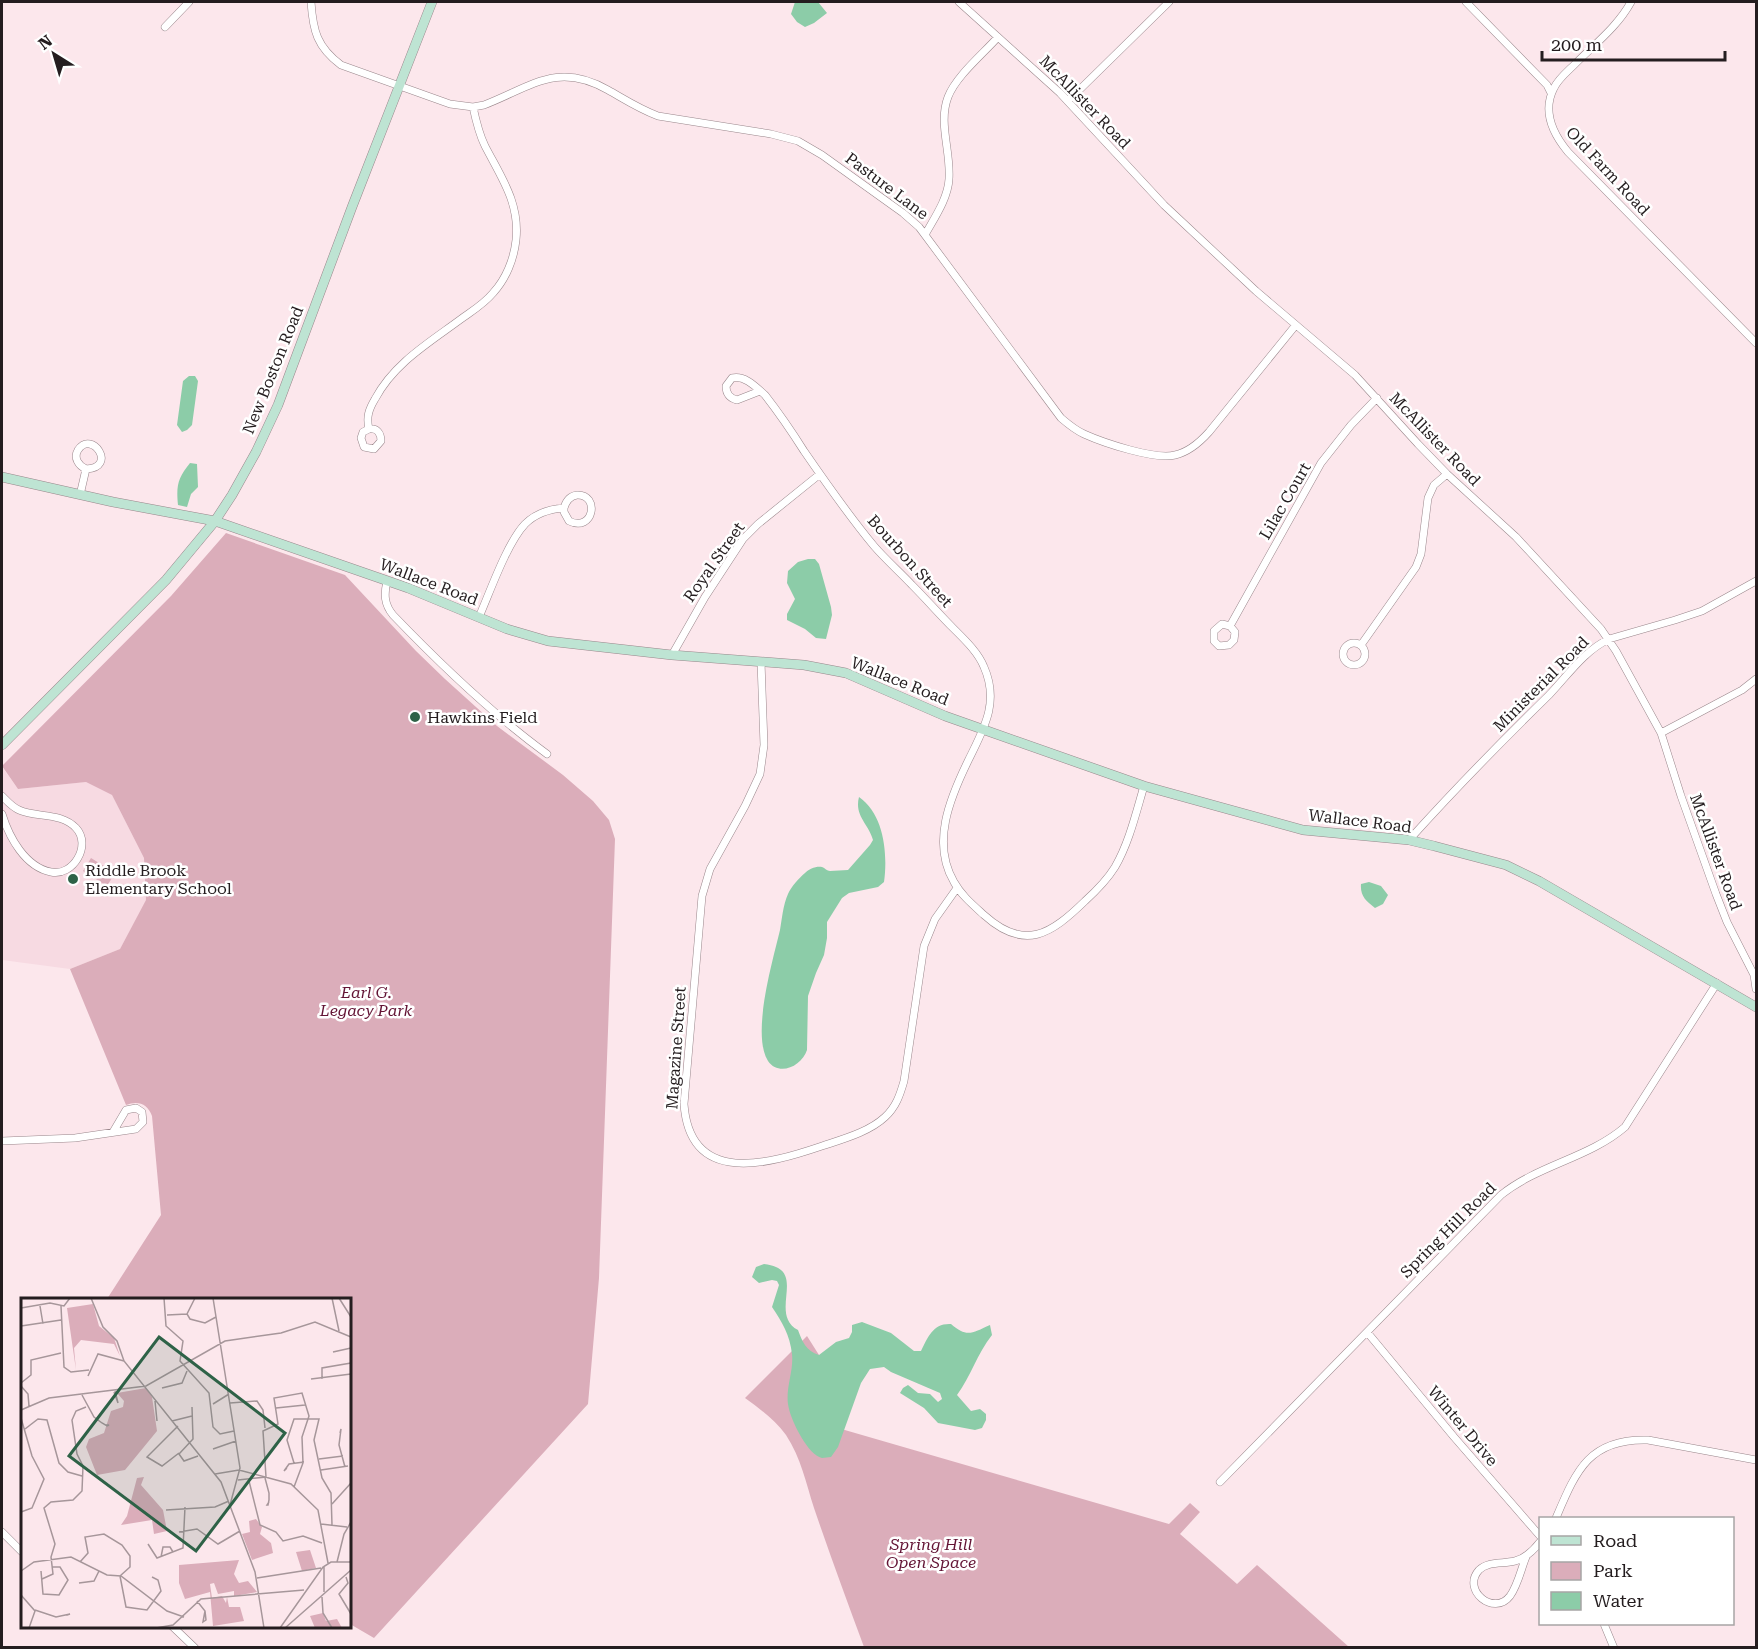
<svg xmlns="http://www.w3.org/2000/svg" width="1758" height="1649" font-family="'Roboto Serif',serif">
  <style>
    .built { fill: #f7dae2 }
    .green { fill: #dbadba }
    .water { fill: #8ccca8 }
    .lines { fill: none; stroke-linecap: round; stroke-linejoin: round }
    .street-casing { stroke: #99868b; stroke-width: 8 }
    .secondary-casing { stroke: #99868b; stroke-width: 10 }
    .street { stroke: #fff; stroke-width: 7 }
    .secondary { stroke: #bee4d3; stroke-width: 9 }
    .poi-dot { fill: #2e6247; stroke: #fff; stroke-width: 2 }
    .labels { text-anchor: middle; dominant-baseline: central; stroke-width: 5; stroke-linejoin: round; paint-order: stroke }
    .street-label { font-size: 16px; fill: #241d1f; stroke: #fff }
    .poi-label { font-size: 16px; fill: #241d1f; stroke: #fff; text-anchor: start }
    .park-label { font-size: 16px; font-style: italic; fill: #631435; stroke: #fff }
    .inset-road { fill: none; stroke: #a6969a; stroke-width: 1.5 }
    .view { fill: #2e6247; fill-opacity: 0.15; stroke: #2e6247; stroke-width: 3 }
    .inset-edge { fill: none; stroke: #241d1f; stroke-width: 3 }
  </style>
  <rect width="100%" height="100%" fill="#fce7ec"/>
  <path class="built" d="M 2,767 L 18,789 L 86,782 L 112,795 L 144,858 L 146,901 L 120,949 L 70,969 L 2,960 Z"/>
  <path class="green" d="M 226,533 L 345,575 L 416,651 L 445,679 L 497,726 L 563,775 L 593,801 L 609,820 L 615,839 L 599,1278 L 588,1404 L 374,1638 L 350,1624 L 350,1300 L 107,1299 L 161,1215 L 152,1116 C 148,1104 138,1100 126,1105 L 70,969 L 120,949 L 146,900 L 144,858 L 112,795 L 86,782 L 18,789 L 2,766 L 171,596 Z
    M 91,858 L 115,873 L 107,886 L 83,871 Z
    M 807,1336 L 836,1382 L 831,1426 L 1169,1524 L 1190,1503 L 1200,1512 L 1180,1534 L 1237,1584 L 1257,1565 L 1349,1647 L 864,1647 C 847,1601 830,1555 814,1508 C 806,1483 801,1458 786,1435 C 775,1420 760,1409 745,1398 Z"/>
  <path class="water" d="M 795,2 L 818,2 L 827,13 L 814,23 L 805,27 L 797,22 L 791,14 Z
    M 189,376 L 195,376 L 198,381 L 192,425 L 187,430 L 182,432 L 177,425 L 183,381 Z
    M 190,463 L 197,464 L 198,487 L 191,494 L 187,507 L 178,505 C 176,485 178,478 190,463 Z
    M 808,559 L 815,559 L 819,564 L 831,607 L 832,615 L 826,639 L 816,638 L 805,629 L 787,620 L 787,614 L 795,599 L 787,583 L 788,571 L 798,562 Z
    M 859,797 C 884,814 888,854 884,882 L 878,887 L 849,893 L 842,898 L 827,922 L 827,938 L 824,955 L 816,973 L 808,996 L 807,1050 C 802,1066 779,1077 768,1061 C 751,1034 773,960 780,930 C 782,919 783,905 788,894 C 791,887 799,878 805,873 C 809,869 816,866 822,867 C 825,868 827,871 830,871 C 836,871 842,870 848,870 L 870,845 L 873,840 C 869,824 854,816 859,797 Z
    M 1369,882 L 1381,886 L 1388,895 L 1383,904 L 1375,908 C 1366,901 1360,896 1361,884 Z
    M 764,1264 C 810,1269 767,1313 798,1330 C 802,1341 806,1351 819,1355 L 836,1342 L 849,1338 L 852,1332 L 852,1325 L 862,1322 L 891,1333 L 914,1351 L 921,1351 C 928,1337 933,1323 951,1324 C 967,1338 972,1333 990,1325 L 992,1335 C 977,1354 971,1376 957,1395 L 971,1411 L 980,1409 L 986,1414 L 986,1420 L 982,1428 L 975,1430 L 938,1423 L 924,1408 L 900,1393 L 903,1388 L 908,1385 L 918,1393 L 930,1394 L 938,1402 L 942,1399 L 940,1393 L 891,1372 L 884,1367 L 870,1369 L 861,1383 L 838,1447 L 831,1457 C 828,1457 825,1458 822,1458 C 808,1455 792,1422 789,1409 C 784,1391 794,1372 792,1354 C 790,1335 782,1322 772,1307 L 779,1285 L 777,1281 L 772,1280 L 759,1283 L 752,1277 L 756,1267 Z"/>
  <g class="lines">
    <g class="street-casing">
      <path id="street" d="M 311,2 C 313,31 317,47 341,65 L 450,104 L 473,107 L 484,105 C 531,87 557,61 608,90 C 624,99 639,109 658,116 L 771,134 L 798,141 L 822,155 L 903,213 L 919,227 L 1061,418 C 1068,424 1075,430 1084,434 C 1104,443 1155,460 1175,455 C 1189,452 1200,442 1209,432 L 1295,326
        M 959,2 L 1060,93 L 1164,205 L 1256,291 L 1355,375 L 1418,444 L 1447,474 L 1516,537 L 1601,629 L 1616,651 L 1661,733 L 1681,796 L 1716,894 L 1727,922 L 1754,975 L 1756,989
        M 1466,2 L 1547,85 L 1551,93
        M 1631,2 C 1618,26 1595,44 1575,64 C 1568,71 1558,79 1554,88 C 1542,111 1553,134 1568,152 L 1756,343
        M 165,27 L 189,2
        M 1068,101 L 1169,2
        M 926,233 C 935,217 948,198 949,179 C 951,151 938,123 948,97 C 956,76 983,54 998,37
        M 760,391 L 737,400 C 729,398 726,393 726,386 L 732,378 C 745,375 756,387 765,395 C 779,413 792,432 804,451 C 826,483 849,516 874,546 C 886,560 900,572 912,585 C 926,599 939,614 953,628 C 964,639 978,652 984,667 C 1000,703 983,730 968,761 C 950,798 931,843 954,882 C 961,895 973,905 984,915 C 1025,952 1051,934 1085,901 C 1096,891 1107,880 1115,867 C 1129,843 1136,813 1144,786
        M 369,429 C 377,428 381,433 381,441 L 374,449 L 364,447 L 361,438 L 363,432 L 369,429 C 366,417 369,409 375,399 C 394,363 430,342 461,319 C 472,311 484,304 493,293 C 506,279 514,259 516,240 C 520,203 501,177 485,146 C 479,134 476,121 473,107
        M 80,495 L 86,469 C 118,468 92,429 78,450 C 73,458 79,466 86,469
        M 387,581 C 384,594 384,604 393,615 C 441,665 491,713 547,754
        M 479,617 C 490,592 507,543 525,524 C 535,514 550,509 564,508 L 564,512 L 569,521 C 594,533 600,494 577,495 C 570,496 566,501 564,508
        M 1230,626 L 1235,632 L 1234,640 L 1229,645 L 1219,646 L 1214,641 L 1214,631 L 1222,624 L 1230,626 L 1321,463 L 1351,425 L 1377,398
        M1343 654a11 11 0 1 1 22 0a11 11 0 1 1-22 0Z
        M 1361,645 L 1416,567 L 1421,554 L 1428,498 L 1434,485 L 1447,474
        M 672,655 L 705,597 L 743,539 L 758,524 L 820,474
        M 761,662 L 764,745 L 760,774 L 745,806 L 710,869 L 702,896 L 684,1104 C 690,1187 769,1164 822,1146 C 843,1139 869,1132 885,1117 C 896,1107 900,1095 904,1081 L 924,946 L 935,919 L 957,888
        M 1661,733 L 1742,690 L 1756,679
        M 2,796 C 7,801 12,807 19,810 C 37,818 61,812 76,828 C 92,845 73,877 51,872 C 25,867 9,837 2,814
        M 1409,840 C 1454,790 1501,742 1549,695 C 1568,675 1584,651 1609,639 L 1675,620 L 1702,611 L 1756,581
        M 2,1141 L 75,1138 L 136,1129 L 143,1122 L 142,1112 L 136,1108 L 126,1110 L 113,1132
        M 1367,1332 L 1454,1437 L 1540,1536
        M 1220,1482 L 1501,1195 C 1538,1165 1589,1158 1625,1127 L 1717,983
        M 1556,1518 C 1576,1471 1589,1438 1648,1440 L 1756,1460
        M 2,1532 L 22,1552
        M 1526,1557 C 1521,1569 1518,1585 1510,1596 C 1494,1617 1461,1590 1479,1570 C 1488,1561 1503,1564 1515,1561 C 1526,1558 1533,1551 1540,1542
        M 1604,1624 L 1614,1648
        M 172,1626 L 195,1648"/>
    </g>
    <g class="secondary-casing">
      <path id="secondary" d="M 2,477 L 113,502 L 215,521 L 408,588 L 507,629 L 548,641 L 672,655 L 804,665 L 846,673 L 945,716 L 1144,786 L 1303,830 L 1409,840 L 1434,846 L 1506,865 L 1539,881 L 1756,1007
        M 2,745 L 166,580 L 215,521 L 232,495 L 256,452 L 278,405 L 352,207 L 432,2"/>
    </g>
    <use href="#street" class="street"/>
    <use href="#secondary" class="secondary"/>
  </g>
  <g class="poi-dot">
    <circle cx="415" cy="717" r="6"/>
    <circle cx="73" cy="879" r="6"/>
  </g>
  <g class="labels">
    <g class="street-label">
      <text transform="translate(1085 102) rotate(46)">McAllister Road</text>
      <text transform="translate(1608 171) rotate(47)">Old Farm Road</text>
      <text transform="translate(887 186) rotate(37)">Pasture Lane</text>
      <text transform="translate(273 370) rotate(-68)">New Boston Road</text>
      <text transform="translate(1435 439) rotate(46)">McAllister Road</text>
      <text transform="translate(1285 501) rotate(-60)">Lilac Court</text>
      <text transform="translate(910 561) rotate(48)">Bourbon Street</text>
      <text transform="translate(714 562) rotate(-55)">Royal Street</text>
      <text transform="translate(429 582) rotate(21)">Wallace Road</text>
      <text transform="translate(900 681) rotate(22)">Wallace Road</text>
      <text transform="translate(1541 684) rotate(-45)">Ministerial Road</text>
      <text transform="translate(1360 821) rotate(7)">Wallace Road</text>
      <text transform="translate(1716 852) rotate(70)">McAllister Road</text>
      <text transform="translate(676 1048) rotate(-86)">Magazine Street</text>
      <text transform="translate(1448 1230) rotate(-45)">Spring Hill Road</text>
      <text transform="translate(1463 1426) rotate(50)">Winter Drive</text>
    </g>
    <g class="poi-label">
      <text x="427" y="717">Hawkins Field</text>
      <text x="85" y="870">Riddle Brook<tspan x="85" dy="18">Elementary School</tspan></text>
    </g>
    <g class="park-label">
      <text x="366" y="992">Earl G.<tspan x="366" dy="18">Legacy Park</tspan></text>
      <text x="931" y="1544">Spring Hill<tspan x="931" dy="18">Open Space</tspan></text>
    </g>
  </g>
  <g transform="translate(21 1298)">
    <rect width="330" height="330" fill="#fce7ec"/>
    <path d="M 72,6 L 78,28 L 93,40 L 99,58 L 93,46 L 60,42 L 53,50 L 55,72 L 46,10 ZM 125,90 L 131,99 L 136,133 L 104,172 L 76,177 L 65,149 L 68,141 L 83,135 L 90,113 L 102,109 L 103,103 L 96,95 ZM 123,179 L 120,187 L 142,212 L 146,233 L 133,236 L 131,222 L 100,227 L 106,218 L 116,180 ZM 235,221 L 241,229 L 239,236 L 250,245 L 252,255 L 231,262 L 221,236 L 229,234 L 228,223 ZM 289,252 L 295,270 L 281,273 L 275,254 ZM 218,262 L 230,263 L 218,262 L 213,276 L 218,285 L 227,283 L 236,294 L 213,298 L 213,293 L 197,296 L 193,285 L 189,286 L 191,300 L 201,298 L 205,305 L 206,299 L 208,309 L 219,309 L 223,323 L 192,328 L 189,294 L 164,301 L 158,285 L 158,267 ZM 302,315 L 305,323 L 316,321 L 321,330 L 294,330 L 289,318 Z" fill="#dbadba"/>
    <path class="inset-road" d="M 70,0 L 82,29 L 96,43 L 103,63 L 200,184 L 234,274 L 243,330M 143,0 L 145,28 L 162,43 L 159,63 L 188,95 L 192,129 L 199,136 L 213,133M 174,0 L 166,16 L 169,21 L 184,25 L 195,19M 192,0 L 219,170 L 209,207M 311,0 L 318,33M 318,0 L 330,19M 19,8 L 22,26M 40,8 L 43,69 L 50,74 L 68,72M 0,10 L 29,5 L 43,8 L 49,0M 146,17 L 166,16M 0,28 L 40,22M 312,54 L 330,50M 67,78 L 77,56 L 103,63M 290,81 L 330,76M 301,81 L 301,70 L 330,65M 0,85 L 10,77 L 10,62 L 40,55M 0,88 L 7,96 L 8,108M 141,90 L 161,85 L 166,73M 93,94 L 97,105 L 94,93M 61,97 L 73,119 L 81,125 L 86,128 L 88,127 L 84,127M 134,103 L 136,123M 209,105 L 236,103 L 242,112 L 244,130M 192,106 L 208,96M 171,109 L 172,141 L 158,156 L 163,163 L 177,158M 255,110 L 284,107M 0,112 L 28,100 L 125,88 L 204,43 L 260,35 L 294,24 L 330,39M 0,120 L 11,158 L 23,181 L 11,210 L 0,214M 151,123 L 171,118M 157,128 L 126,159 L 141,168 L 158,155M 4,131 L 17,121 L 26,122 L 38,165 L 47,174 L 61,178M 319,135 L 320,131 L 318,147 L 324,169M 192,151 L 215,143M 298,161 L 322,158M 273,165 L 266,142 L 273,121 L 298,121 L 293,142 L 301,180 L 310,195 L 311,227M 266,170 L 263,173 L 268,166 L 283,164M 300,172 L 327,168M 194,176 L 218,172 L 270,186 L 297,212 L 307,265M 244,180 L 248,195 L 248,202 L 247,207 L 246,207 L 248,204M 217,182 L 245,179 L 242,133 L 257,126 L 253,100 L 281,95 L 288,118 L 281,139 L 282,165 L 273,189M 228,183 L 239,227 L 255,234 L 262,243 L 282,238 L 301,245M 311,206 L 330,185M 145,212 L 194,209 L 208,203M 300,226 L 326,229M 163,234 L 158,234 L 176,231 L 197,246 L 219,233M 127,246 L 136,260 L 162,250 L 164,209M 140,259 L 142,249 L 149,249 L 152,254M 59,264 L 67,255 L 64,239 L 83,236 L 101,247 L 109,258 L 109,269 L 99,278M 316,264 L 323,236 L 330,224M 0,273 L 13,264 L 50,259 L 86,277 L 100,278 L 146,313 L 163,319M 20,273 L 22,296 L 38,297 L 47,282 L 39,269 L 31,269M 99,278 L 105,309 L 126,312 L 140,293 L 137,282 L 131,279M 325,279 L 327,285 L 318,296 L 330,316M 236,280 L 300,270M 21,281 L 32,276 L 30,259 L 34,246 L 23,210 L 30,204 L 52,202 L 61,193 L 62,168 L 56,156 L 51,122 L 55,113 L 65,109M 58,285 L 73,283 L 78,273M 303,294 L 303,268M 0,297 L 14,313 L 8,330M 301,299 L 302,315 L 311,330M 176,303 L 184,313 L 185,322 L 182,324 L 184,313M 14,312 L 35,319 L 49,316 L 46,317M 135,330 L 152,327 L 180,301 L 283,292M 259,330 L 302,269 L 310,264 L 330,264M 264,330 L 330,272"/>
    <path class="view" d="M 138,39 L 264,135 L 175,253 L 48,158 Z"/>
    <rect width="330" height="330" class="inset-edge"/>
  </g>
  <rect width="1758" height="1649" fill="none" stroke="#241d1f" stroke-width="6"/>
  <rect x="1539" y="1517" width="195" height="108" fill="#ffffff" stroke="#a7a5a5" stroke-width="1.5"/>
  <rect x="1551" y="1536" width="30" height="9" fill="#bee4d3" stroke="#a7a5a5" stroke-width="1.5"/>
  <text x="1593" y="1547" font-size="18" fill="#241d1f">Road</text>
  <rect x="1551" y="1562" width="30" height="18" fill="#dbadba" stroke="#a7a5a5" stroke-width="1.5"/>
  <text x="1593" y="1577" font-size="18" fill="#241d1f">Park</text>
  <rect x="1551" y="1592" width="30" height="18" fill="#8ccca8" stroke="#a7a5a5" stroke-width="1.5"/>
  <text x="1593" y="1607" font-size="18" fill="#241d1f">Water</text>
  <g transform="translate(54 54) rotate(323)" stroke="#ffffff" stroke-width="4.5" paint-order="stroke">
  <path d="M0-4.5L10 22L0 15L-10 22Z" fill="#241d1f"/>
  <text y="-9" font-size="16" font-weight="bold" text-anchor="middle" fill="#241d1f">N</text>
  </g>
  <path d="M1542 51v9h183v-9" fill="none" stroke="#241d1f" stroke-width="3"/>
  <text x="1551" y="51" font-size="18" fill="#241d1f" stroke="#ffffff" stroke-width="4.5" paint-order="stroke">200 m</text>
</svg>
